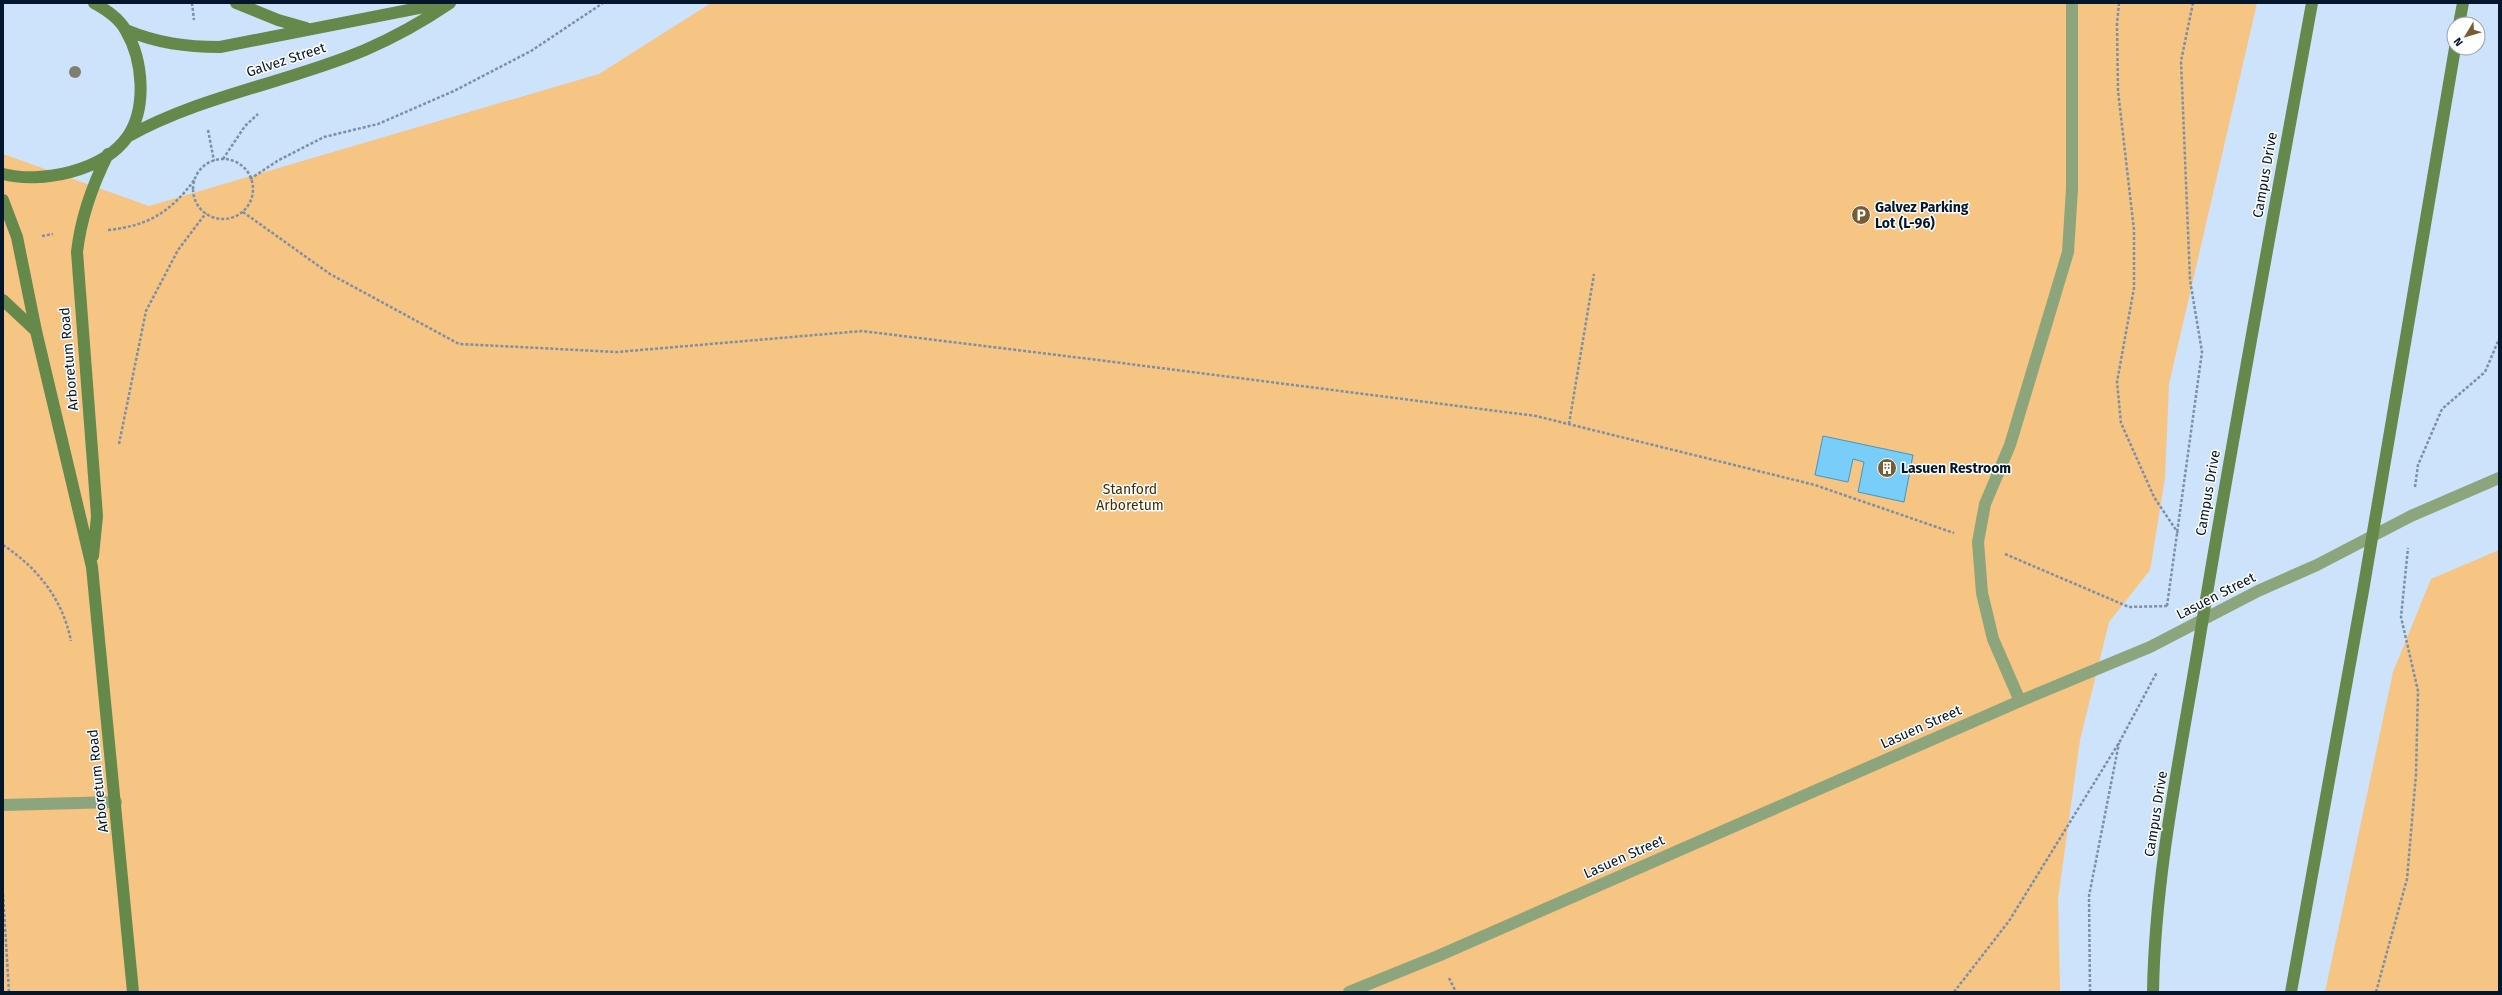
<svg xmlns="http://www.w3.org/2000/svg" width="2502" height="995" font-family="'Fira Sans',sans-serif">
  <style>
    .green { fill: #f6c483 }
    .building { fill: #79cdf9; stroke: #4297c1 }
    .lines { fill: none; stroke-linecap: round; stroke-linejoin: round }
    .path { stroke: #7b90a7; stroke-width: 2.5; stroke-dasharray: 3 2; stroke-linecap: butt }
    .lane { stroke: #8da57d; stroke-width: 12 }
    .street { stroke: #8da57d; stroke-width: 12 }
    .secondary { stroke: #65884b; stroke-width: 12 }
    .tree { fill: #827d71 }
    .labels { text-anchor: middle; dominant-baseline: central; stroke-width: 3; stroke-linejoin: round; paint-order: stroke }
    .street-label { font-size: 14px; fill: #03162c; stroke: #fff }
    .poi-label { font-size: 14px; font-weight: bold; fill: #03162c; stroke: #fff; text-anchor: start }
    .park-label { font-size: 14px; fill: #452a00; stroke: #fff }
  </style>
  <rect width="100%" height="100%" fill="#cde2fb"/>
  <path class="green" d="M 711,3 L 2257,3 L 2169,384 L 2165,478 L 2150,570 L 2109,622 L 2080,740 L 2058,899 L 2060,992 L 3,992 L 3,154 L 149,206 L 599,74 Z
    M 2499,550 L 2499,992 L 2325,992 L 2393,672 L 2431,579 Z"/>
  <path class="building" d="M 1823,436 L 1913,455 L 1904,502 L 1858,492 L 1864,462 L 1853,459 L 1848,482 L 1815,475 Z"/>
  <g class="lines">
    <path class="path" d="M 192,3 L 194,20
      M 2119,3 L 2117,24 L 2118,91 L 2134,230 L 2134,288 L 2117,382 L 2121,423 L 2154,497 L 2178,533
      M 208,130 L 214,161
      M 223,159 L 245,126 L 258,114
      M193 189a30 30 0 1 1 60 0a30 30 0 1 1-60 0Z
      M 250,179 L 279,160 L 324,137 L 378,124 L 454,91 L 531,51 L 603,3
      M 243,212 L 330,274 L 459,344 L 617,352 L 862,331 L 1098,360 L 1536,416 L 1815,485 L 1954,533
      M 108,230 C 148,226 171,212 195,179
      M 42,236 L 53,234
      M 1569,424 L 1594,274
      M 119,444 L 146,311 L 178,250 L 206,213
      M 2415,487 L 2418,465 L 2442,409 L 2485,372 L 2499,339
      M 3,545 C 38,568 63,600 71,641
      M 2005,554 L 2129,607 L 2167,606
      M 2167,606 L 2202,352 L 2190,280 L 2181,61 L 2193,3
      M 3,894 L 9,992
      M 1449,978 L 1456,992
      M 1954,992 L 2009,921 L 2120,741 L 2157,672
      M 2090,992 L 2089,896 L 2119,743
      M 2376,992 L 2407,879 L 2416,774 L 2418,691 L 2401,617 L 2408,548"/>
    <path class="lane" d="M 2020,701 L 1993,639 L 1982,593 L 1978,542 L 1985,504 L 2010,445 L 2068,252 L 2072,189 L 2072,3
      M 3,805 L 116,802"/>
    <path class="street" d="M 1349,992 L 1438,956 L 2020,701 L 2150,647 L 2258,591 L 2317,565 L 2411,516 L 2499,478"/>
    <path class="secondary" d="M 236,3 L 278,20 L 306,28
      M 2459,24 L 2463,3
      M 126,30 C 157,43 186,47 220,47 L 444,3
      M 127,137 C 202,95 287,83 365,50 C 395,37 422,22 450,3
      M 3,174 C 41,184 104,171 128,136 C 147,107 143,60 126,31 C 120,19 105,9 94,3
      M 3,200 L 17,237 L 36,331 L 92,567 L 133,992
      M 3,300 L 36,331
      M 93,556 L 97,516 L 77,252 C 81,216 92,186 108,154
      M 2153,992 C 2155,876 2179,762 2198,648 C 2233,432 2273,218 2312,3
      M 2291,992 L 2363,591 L 2455,48"/>
  </g>
  <circle class="tree" cx="75" cy="72" r="6"/>
  <defs>
    <g id="parking-disc" transform="scale(1)"><circle r="9.5" fill="#7b5c31" stroke="#fff"/><path d="M-3.5-5.5H1a3.5 3.5 0 0 1 0 7H-1V5.5H-3.5ZM-1-3.4V-.6H.8a1.4 1.4 0 0 0 0-2.8Z" fill="#fff"/></g>
    <g id="building-disc" transform="scale(1)"><circle r="9.5" fill="#7b5c31" stroke="#fff"/><path d="M-4-6H4V6H1V3H-1V6H-4ZM-2.5-4.3h1.7v1.8h-1.7ZM.8-4.3h1.7v1.8H.8ZM-2.5-1h1.7V.8h-1.7ZM.8-1h1.7V.8H.8Z" fill="#fff"/></g>
  </defs>
  <g fill-rule="evenodd">
    <use href="#parking-disc" x="1861" y="215"/>
    <use href="#building-disc" x="1887" y="468"/>
  </g>
  <g class="labels">
    <g class="street-label">
      <text transform="translate(286 60) rotate(-18)">Galvez Street</text>
      <text transform="translate(2265 175) rotate(-80)">Campus Drive</text>
      <text transform="translate(69 359) rotate(-95)">Arboretum Road</text>
      <text transform="translate(2208 493) rotate(-80)">Campus Drive</text>
      <text transform="translate(2216 596) rotate(-27)">Lasuen Street</text>
      <text transform="translate(1921 727) rotate(-24)">Lasuen Street</text>
      <text transform="translate(98 781) rotate(-96)">Arboretum Road</text>
      <text transform="translate(2156 814) rotate(-81)">Campus Drive</text>
      <text transform="translate(1624 857) rotate(-24)">Lasuen Street</text>
    </g>
    <g class="poi-label">
      <text x="1875" y="207">Galvez Parking<tspan x="1875" dy="16">Lot (L-96)</tspan></text>
      <text x="1901" y="468">Lasuen Restroom</text>
    </g>
    <g class="park-label">
      <text x="1130" y="489">Stanford<tspan x="1130" dy="16">Arboretum</tspan></text>
    </g>
  </g>
  <rect width="2502" height="995" fill="none" stroke="#03162c" stroke-width="8"/>
  <g transform="translate(2466 36) rotate(232)"><circle r="19" fill="#ffffff" stroke="#9aa2ab"/>
  <path d="M0-3L7 15L0 10L-7 15Z" fill="#7b5c31"/>
  <text y="-6" font-size="11" font-weight="bold" text-anchor="middle" fill="#03162c">N</text>
  </g>
</svg>
